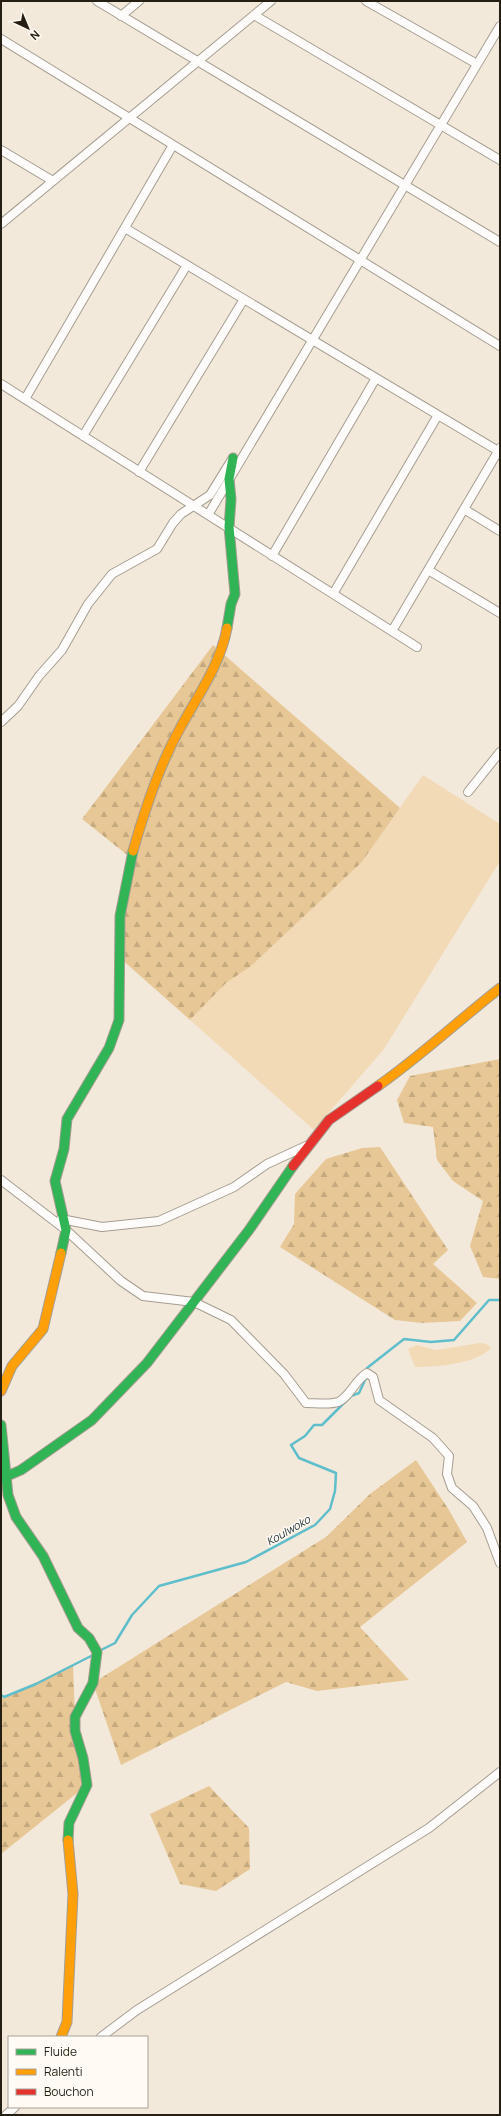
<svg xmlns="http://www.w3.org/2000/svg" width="501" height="2116" font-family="Manrope,sans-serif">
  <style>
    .green { fill: #f2dab7 }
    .forest { fill: url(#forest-firs) }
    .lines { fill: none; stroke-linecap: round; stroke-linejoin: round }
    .stream { stroke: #5fbecb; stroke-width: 2.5 }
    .street-casing { stroke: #a59d91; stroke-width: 10 }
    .fast-casing { stroke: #a59d91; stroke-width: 11 }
    .slow-casing { stroke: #a59d91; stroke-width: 11 }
    .jam-casing { stroke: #a59d91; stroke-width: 11 }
    .street { stroke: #fdfcfa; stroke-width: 8 }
    .fast { stroke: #30b455; stroke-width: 9 }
    .slow { stroke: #ff9f0a; stroke-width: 9 }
    .jam { stroke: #e5322d; stroke-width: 9 }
    .labels { text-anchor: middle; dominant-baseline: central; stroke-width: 3; stroke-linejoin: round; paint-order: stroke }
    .water-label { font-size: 11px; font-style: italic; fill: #182d32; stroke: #fffaf4 }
  </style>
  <defs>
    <pattern id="forest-firs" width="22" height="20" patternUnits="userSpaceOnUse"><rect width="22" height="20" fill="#e7c795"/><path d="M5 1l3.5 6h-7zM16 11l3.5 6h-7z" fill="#c6aa7f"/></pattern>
  </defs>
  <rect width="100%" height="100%" fill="#f3e9db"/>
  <path class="green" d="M 423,775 L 500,824 L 500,861 L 384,1049 L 314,1130 L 190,1020 L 226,983 L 250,967 L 361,863 Z
    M 480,1343 L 487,1344 L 491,1348 C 476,1364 437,1367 415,1367 L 408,1349 L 417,1345 L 436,1350 Z"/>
  <path class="forest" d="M 213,645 L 400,808 L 361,863 L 250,967 L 226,983 L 190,1020 L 119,957 L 131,858 L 82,819 Z
    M 500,1059 L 500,1279 L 483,1277 L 470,1246 L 483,1201 L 453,1181 L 437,1160 L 433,1127 L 404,1123 L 397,1100 L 410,1076 Z
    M 380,1147 L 448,1250 L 433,1264 L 477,1303 L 460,1321 L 422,1323 L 395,1320 L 280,1247 L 294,1224 L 295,1194 L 326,1159 L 362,1148 Z
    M 416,1460 L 449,1510 L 467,1542 L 360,1627 L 409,1680 L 317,1691 L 286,1682 L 121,1765 L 93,1683 L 326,1537 L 370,1494 Z
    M 73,1665 L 75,1717 L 87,1785 L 1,1854 L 1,1699 Z
    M 209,1786 L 249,1828 L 250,1869 L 216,1891 L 180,1884 L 150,1814 Z"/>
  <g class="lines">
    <path class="stream" d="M 367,1371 L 367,1368 L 404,1339 L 431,1342 L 454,1340 L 489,1300 L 500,1300
      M 99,1651 L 115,1643 L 132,1615 L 159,1586 L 246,1562 L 315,1525 L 330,1509 L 335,1491 L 336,1473 L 299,1458 L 291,1445 L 305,1436 L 314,1425 L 322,1425 L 351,1396 L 359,1393 L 366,1378
      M 1,1695 L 4,1697 L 36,1684 L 93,1655"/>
    <g class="street-casing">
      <path id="street" d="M 97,1 L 500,242
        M 366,1 L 477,64
        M 254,15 L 500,160
        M 121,16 L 139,1
        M 1,39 L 500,346
        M 1,150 L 53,181
        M 1,224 L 271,1
        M 125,228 L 500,452
        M 1,384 L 417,647
        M 25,399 L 173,145
        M 83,436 L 187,265
        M 139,472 L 244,299
        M 464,509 L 500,531
        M 208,515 L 500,26
        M 272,556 L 376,378
        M 428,570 L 500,613
        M 333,594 L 438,415
        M 392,631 L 500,448
        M 1,722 L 18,706 L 39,676 L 62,650 L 88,604 L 112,574 L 157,549 L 173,523 L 181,514 L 210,495 L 231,461
        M 468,792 L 500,752
        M 1,1180 L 66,1230 L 121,1281 L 143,1296 L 194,1302 L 231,1320 L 284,1374 L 306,1403 C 315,1403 330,1405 338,1402 C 350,1397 355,1380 367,1373 L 373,1377 L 379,1400 L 433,1438 L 449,1456 L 447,1474 L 452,1488 L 473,1506 L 487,1528 L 500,1563
        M 61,1219 L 102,1227 L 159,1221 L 234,1187 L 267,1164 L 306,1146
        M 101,2037 L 137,2010 L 429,1828 L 500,1772
        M 6,2115 L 15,2107"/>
    </g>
    <g class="fast-casing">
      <path id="fast" d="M 227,628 L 231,604 L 235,594 L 229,527 L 231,499 L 229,479 L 233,458
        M 61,1253 L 66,1230 L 55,1181 L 64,1149 L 67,1119 L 109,1048 L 119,1020 L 120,916 L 133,851
        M 1,1425 L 8,1495 L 16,1517 L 43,1556 L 78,1628 L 89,1638 L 97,1652 L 93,1683 L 75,1717 L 75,1731 L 83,1758 L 87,1785 L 69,1823 L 68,1840
        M 1,1476 L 5,1477 L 21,1470 L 92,1420 L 147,1363 L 249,1230 L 293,1166"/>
    </g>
    <g class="slow-casing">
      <path id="slow" d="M 133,851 C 143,816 154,781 170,748 C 188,708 219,672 227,628
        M 378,1086 C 421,1056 459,1020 500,988
        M 1,1391 L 12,1366 L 43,1329 L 61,1253
        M 61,2037 L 67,2022 L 73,1894 L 68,1840"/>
    </g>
    <g class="jam-casing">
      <path id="jam" d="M 293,1166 L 329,1120 L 378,1086"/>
    </g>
    <use href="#street" class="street"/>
    <use href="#fast" class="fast"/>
    <use href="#slow" class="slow"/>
    <use href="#jam" class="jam"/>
  </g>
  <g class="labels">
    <g class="water-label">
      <text transform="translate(288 1530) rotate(-30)">Koulwoko</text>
    </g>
  </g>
  <rect width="501" height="2116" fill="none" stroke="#251e12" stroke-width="4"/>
  <rect x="8" y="2036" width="140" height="72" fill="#fffaf4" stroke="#a8a29a"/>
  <rect x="16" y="2049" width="20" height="6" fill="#30b455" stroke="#a8a29a"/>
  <text x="44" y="2056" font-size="12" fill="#251e12">Fluide</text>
  <rect x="16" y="2069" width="20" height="6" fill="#ff9f0a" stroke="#a8a29a"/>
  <text x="44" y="2076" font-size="12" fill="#251e12">Ralenti</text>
  <rect x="16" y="2089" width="20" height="6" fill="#e5322d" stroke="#a8a29a"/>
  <text x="44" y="2096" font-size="12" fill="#251e12">Bouchon</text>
  <g transform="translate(28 28) rotate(136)" stroke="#fffaf4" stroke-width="3" paint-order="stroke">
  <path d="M0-3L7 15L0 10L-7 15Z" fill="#251e12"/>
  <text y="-6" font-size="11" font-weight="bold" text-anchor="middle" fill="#251e12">N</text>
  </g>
</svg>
